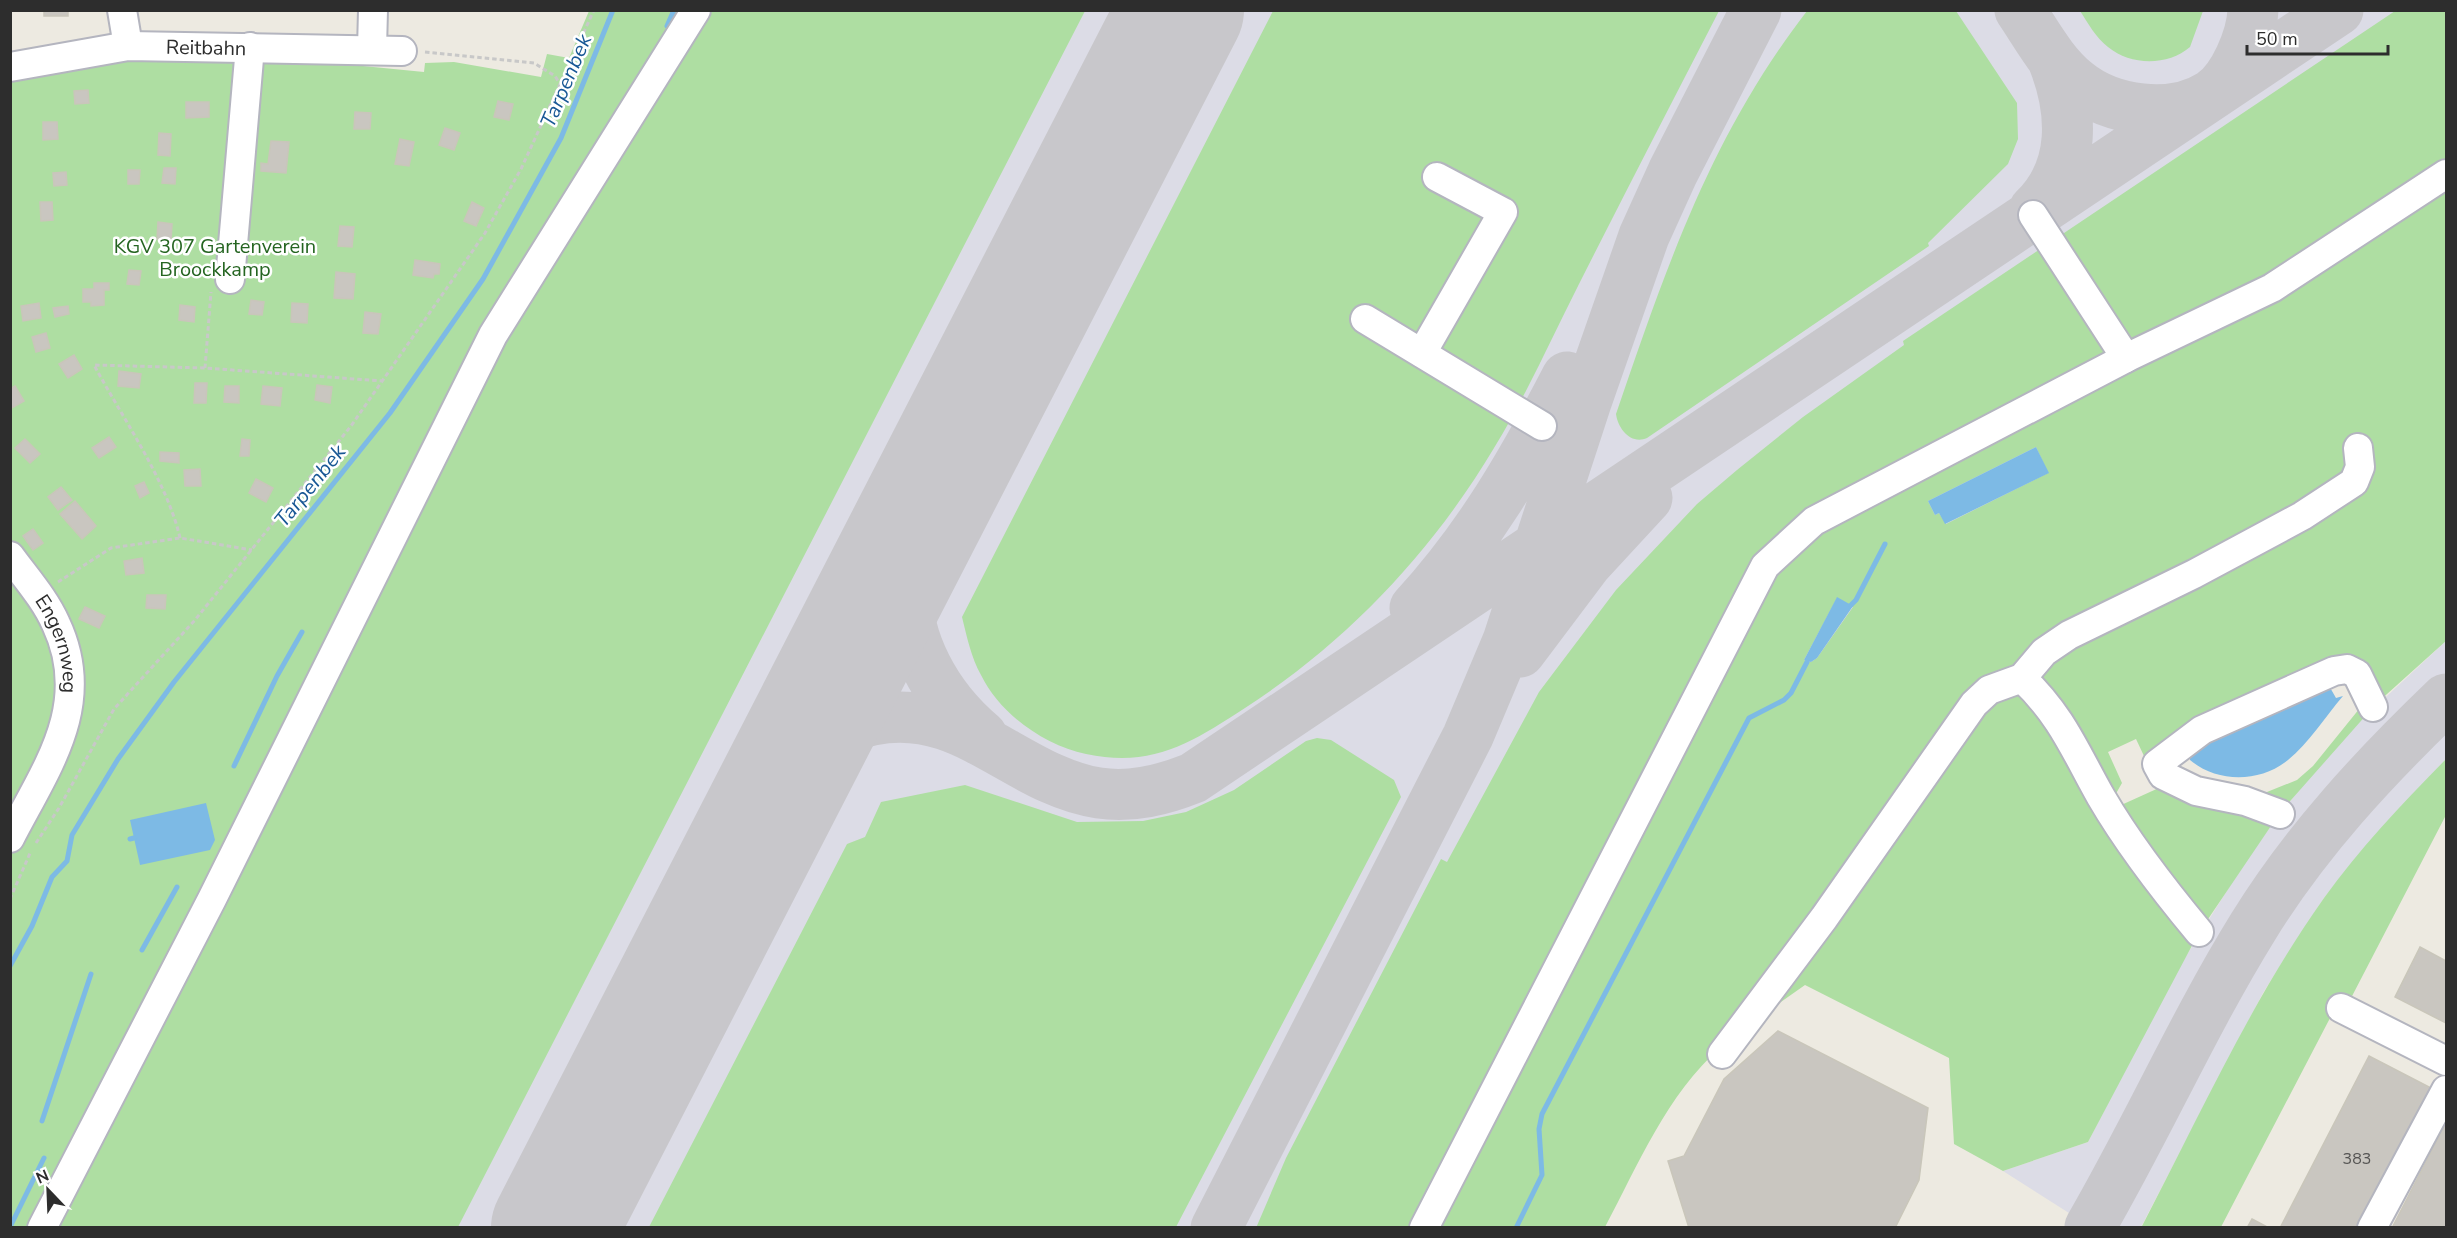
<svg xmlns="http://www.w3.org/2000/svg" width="2457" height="1238" font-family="'Nunito Sans',sans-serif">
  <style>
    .airport { fill: #dcdce6 }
    .green { fill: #aedea2; fill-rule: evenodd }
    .water { fill: #7dbae5 }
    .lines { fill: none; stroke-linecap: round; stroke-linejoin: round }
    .stream { stroke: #7dbae5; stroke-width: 5 }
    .taxiway { stroke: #c8c7cb; stroke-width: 51 }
    .runway { stroke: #c8c7cb; stroke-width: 126 }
    .building { fill: #c9c6c0; stroke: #c9c6ba; stroke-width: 1.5 }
    .minor-casing { stroke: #b4b5bf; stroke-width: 32 }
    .path { stroke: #c8c8c8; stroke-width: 3; stroke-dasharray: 4.5 3; stroke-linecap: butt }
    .minor { stroke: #fff; stroke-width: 28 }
    .labels { text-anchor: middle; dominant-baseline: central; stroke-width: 5; stroke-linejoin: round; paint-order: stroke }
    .number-label { font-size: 16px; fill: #545352 }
    .street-label { font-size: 20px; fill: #2d2d2d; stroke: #fff }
    .park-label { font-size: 20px; fill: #256521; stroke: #fff }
    .water-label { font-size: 21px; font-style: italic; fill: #195895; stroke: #fff }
  </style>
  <rect width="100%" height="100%" fill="#edeae1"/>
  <path class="airport" d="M 646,11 L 2446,11 L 1991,640 L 1585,1227 L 11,1228 L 113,823 Z
    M 2446,641 L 2446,759 L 2359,854 L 2324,898 L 2293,945 L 2263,993 L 2141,1227 L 2091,1227 L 2003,1171 L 2088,1142 L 2176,972 L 2253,849 L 2316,768 L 2358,723 Z"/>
  <path class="green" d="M 589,11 L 1085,11 L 458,1227 L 11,1227 L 11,854 L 69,739 L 61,701 L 11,817 L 11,75 L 53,64 L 240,54 L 424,72 L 425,63 L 454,62 L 541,77 L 547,54 L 569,58 Z
    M 1273,11 L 1719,11 C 1672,102 1625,193 1579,284 C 1551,339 1526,396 1494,448 C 1432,552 1347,642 1245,708 C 1191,743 1153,768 1086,754 C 1044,745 1000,714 981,675 C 971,657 967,637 962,617 Z
    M 1807,11 L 1956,11 L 2017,103 L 2018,139 L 2008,164 L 1928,243 L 1929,246 L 1647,438 C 1631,445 1618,429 1616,414 C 1666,268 1711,135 1807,11 Z
    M 2080,11 L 2203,11 L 2190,47 C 2168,66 2131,66 2108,47 C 2096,38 2088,23 2080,11 Z
    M 2395,11 L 2446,11 L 2446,641 L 2377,703 L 2358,661 L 2336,659 L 2177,731 L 2167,747 L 2144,756 L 2136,739 L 2108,752 L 2122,783 L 2114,797 L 2119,806 L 2161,787 C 2194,815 2242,795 2275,820 L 2202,928 L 2174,894 L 2115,809 L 2064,715 L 2033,673 C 2047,640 2159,596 2194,578 C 2218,566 2240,553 2263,541 L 2259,535 L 2069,630 L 2041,647 L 2022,663 L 2018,671 L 1986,684 L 1968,702 L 1821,916 L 1721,1047 C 1667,1094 1638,1165 1605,1227 L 1256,1228 L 1286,1158 L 1441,859 L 1447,862 L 1539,692 L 1616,590 L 1697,504 L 1737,470 L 1803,417 L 1904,345 L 1903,341 ZM 2036,447 L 2048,473 L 1946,524 L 1939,513 L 1935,515 L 1928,501 ZM 1837,598 L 1853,607 L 1817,658 L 1811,662 L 1804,660 Z
    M 2025,690 L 2196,938 L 2088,1142 L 2003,1171 L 1954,1144 L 1949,1058 L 1805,985 L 1751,1023 L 1977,707 Z
    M 2364,703 L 2368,713 L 2284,808 L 2262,794 L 2297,780 L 2313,766 Z
    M 1317,738 L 1331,740 L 1394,780 L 1401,797 L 1176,1227 L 649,1227 L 847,844 L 865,837 L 881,802 L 965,785 L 1077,822 L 1143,821 L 1186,812 L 1234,790 L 1306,741 Z
    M 2446,759 L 2446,815 L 2350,1000 L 2341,997 L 2221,1227 L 2141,1228 C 2199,1117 2251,1001 2324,898 C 2360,848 2403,803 2446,759 Z"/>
  <path class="water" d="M 2036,447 L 2049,473 L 1945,524 L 1939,513 L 1935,515 L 1928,501 Z
    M 1837,597 L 1853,606 L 1817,658 L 1811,662 L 1804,660 Z
    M 2328,684 L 2336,698 L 2343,696 C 2325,717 2309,743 2288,760 C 2260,783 2217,783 2190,760 L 2189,752 Z
    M 206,803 L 215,840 L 210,850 L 140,865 L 130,820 Z"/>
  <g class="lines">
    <path class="stream" d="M 667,26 L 674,10
      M 1851,605 L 1856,600 L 1885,544
      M 234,766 L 277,676 L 302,632
      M 130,839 L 134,838
      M 142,950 L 177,887
      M 10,966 L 32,926 L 52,877 L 67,861 L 72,835 L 118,759 L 174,682 L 390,413 L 483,279 L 561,138 L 613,10
      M 42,1121 L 91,974
      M 10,1227 L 44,1158
      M 1516,1228 L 1542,1175 L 1539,1129 L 1542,1114 L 1749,718 L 1784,700 L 1791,693 L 1807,662"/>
    <path class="taxiway" d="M 2020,10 C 2037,35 2052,64 2076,83 C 2110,111 2172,120 2211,95 C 2234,80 2252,37 2253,10
      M 2034,210 C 2077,169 2073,110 2053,60
      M 917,524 C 913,542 908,560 907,578 C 903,640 937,698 982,736
      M 1415,608 C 1480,537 1523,462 1567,377
      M 1520,652 L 1587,563 L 1647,498
      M 785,780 C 807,750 836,727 873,720 C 963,701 1017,781 1099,793 C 1132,798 1163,790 1193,778 L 2338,10
      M 2090,1227 C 2147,1129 2193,1024 2253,927 C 2306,841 2374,768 2446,699
      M 1216,1228 L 1468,736 L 1508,641 L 1586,402 L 1644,236 L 1673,172 L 1756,10"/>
    <path class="runway" d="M 554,1228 L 1181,10"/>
  </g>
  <path class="building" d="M 44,10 L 68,10 L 68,16 L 44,16 Z
    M 88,90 L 89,103 L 75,104 L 74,91 Z
    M 498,101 L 513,104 L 509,120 L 494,117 Z
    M 186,102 L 209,102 L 209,117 L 186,118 Z
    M 355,112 L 371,113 L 370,129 L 354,129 Z
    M 43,122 L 57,122 L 58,139 L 43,140 Z
    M 445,128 L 460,133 L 454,150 L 439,145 Z
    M 159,133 L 171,134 L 170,156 L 158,155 Z
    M 400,139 L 414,142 L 409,166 L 395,164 Z
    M 271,141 L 289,142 L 286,173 L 261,171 L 261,163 L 268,164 Z
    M 164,168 L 176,168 L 175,184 L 162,183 Z
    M 128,170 L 140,170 L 139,184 L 128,184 Z
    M 66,172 L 67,185 L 54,186 L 53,173 Z
    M 40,202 L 52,202 L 53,220 L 41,221 Z
    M 472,202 L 484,208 L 476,226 L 464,221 Z
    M 158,222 L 172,224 L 171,241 L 157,239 Z
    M 340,226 L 354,227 L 352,247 L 338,246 Z
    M 415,260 L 440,264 L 439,274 L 434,274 L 433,278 L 413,275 Z
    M 129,270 L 141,271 L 139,285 L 127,284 Z
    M 336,272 L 355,274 L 353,299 L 334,298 Z
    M 94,283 L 109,283 L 109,290 L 104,290 L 104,305 L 91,306 L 91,302 L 83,302 L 83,289 L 94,289 Z
    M 251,300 L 264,302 L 262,315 L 249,314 Z
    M 39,303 L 41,318 L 23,321 L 21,306 Z
    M 292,303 L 308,304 L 307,323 L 291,322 Z
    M 180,305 L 195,307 L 194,322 L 179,320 Z
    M 68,306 L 69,314 L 55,317 L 53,308 Z
    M 365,312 L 381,314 L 378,334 L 363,333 Z
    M 46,333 L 50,348 L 36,352 L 32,337 Z
    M 74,355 L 82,369 L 68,378 L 59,364 Z
    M 119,371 L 141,374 L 139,388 L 118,386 Z
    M 195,383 L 207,383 L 206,403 L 194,403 Z
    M 317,385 L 332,387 L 330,403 L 315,400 Z
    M 15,386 L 24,401 L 10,409 L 10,389 Z
    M 225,386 L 239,386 L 239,403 L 224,402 Z
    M 263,386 L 282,388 L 280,406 L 261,404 Z
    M 109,437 L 116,447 L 99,458 L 92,448 Z
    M 25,439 L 40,454 L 30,463 L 15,448 Z
    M 242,439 L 250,440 L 249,456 L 240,456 Z
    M 160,452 L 179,453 L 179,463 L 160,461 Z
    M 200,469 L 201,486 L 185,486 L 184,470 Z
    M 256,479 L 273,488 L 266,502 L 249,493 Z
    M 144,482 L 149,493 L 140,498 L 135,486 Z
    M 61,487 L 72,500 L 58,510 L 48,497 Z
    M 75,501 L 96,526 L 82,539 L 60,514 Z
    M 33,529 L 43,543 L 33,550 L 23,536 Z
    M 142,558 L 144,573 L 126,575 L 124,561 Z
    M 147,595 L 166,595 L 165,609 L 146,608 Z
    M 85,607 L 105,616 L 99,628 L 79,619 Z
    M 2420,947 L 2446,961 L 2446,1023 L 2395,997 Z
    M 1778,1031 L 1928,1108 L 1919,1180 L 1895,1228 L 1689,1228 L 1668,1161 L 1684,1156 L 1724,1079 Z
    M 2369,1056 L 2435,1090 L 2363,1228 L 2280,1228 Z
    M 2446,1123 L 2446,1228 L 2392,1228 Z
    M 2252,1219 L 2269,1228 L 2247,1228 Z"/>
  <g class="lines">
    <g class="minor-casing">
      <g id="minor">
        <path d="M 122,10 L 128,46"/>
        <path d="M 372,49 L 373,10"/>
        <path id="s1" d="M 10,67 L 128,46 L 402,51"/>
        <path d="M 2033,215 L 2126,358"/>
        <path d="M 230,279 L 250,47"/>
        <path d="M 1365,319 L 1542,426"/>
        <path d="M 1422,353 L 1503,212 L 1437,177"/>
        <path id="s2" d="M 10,556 C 26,578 45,599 56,624 C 94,705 46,768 10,838"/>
        <path d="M 2022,678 C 2062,716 2075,751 2101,797 C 2129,845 2164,890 2199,932"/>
        <path d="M 2280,814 L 2245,801 L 2196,791 L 2163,775 L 2157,764 L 2202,730 L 2334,671 L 2347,669 L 2357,674 L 2373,707"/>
        <path d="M 2341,1008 L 2446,1061"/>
        <path d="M 1722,1054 L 1824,918 L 1974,704 L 1989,690 L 2022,678 L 2044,652 L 2069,635 L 2194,574 L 2302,516 L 2354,482 L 2360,467 L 2358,448"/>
        <path d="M 42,1228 L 212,899 L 493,335 L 696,10"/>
        <path d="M 1424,1228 L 1765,566 L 1814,521 L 2126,358 L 2272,288 L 2446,174"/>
        <path d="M 2372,1228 L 2446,1090"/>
      </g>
    </g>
    <path class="path" d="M 425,52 L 534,63 L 555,76 L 560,84
      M 205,368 L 211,292
      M 180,538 C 167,481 122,417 94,365 L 205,368 L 382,381
      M 58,582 L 111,548 L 180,538 L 252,550
      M 36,843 L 59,808 L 114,709 L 195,620 L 351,426 L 485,233 L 521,169 L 594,10
      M 10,899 L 31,851"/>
    <use href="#minor" class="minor"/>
  </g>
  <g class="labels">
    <g class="number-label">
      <text x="2357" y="1159">383</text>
    </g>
    <g class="street-label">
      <text stroke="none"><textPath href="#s1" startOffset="198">Reitbahn</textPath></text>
      <text stroke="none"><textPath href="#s2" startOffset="102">Engernweg</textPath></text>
    </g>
    <g class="park-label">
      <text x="215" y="246">KGV 307 Gartenverein<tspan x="215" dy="23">Broockkamp</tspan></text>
    </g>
    <g class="water-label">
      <text transform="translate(566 81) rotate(-67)">Tarpenbek</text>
      <text transform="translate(310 486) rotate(-51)">Tarpenbek</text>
    </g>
  </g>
  <rect width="2457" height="1238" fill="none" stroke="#2d2d2d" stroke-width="24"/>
  <g transform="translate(48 1190) rotate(337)" stroke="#ffffff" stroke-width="4.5" paint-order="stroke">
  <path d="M0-4.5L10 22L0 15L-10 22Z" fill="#2d2d2d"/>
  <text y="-9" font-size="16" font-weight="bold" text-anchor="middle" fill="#2d2d2d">N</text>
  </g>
  <path d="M2247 45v9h141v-9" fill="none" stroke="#2d2d2d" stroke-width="3"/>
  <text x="2256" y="45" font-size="18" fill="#2d2d2d" stroke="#ffffff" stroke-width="4.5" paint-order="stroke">50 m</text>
</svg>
